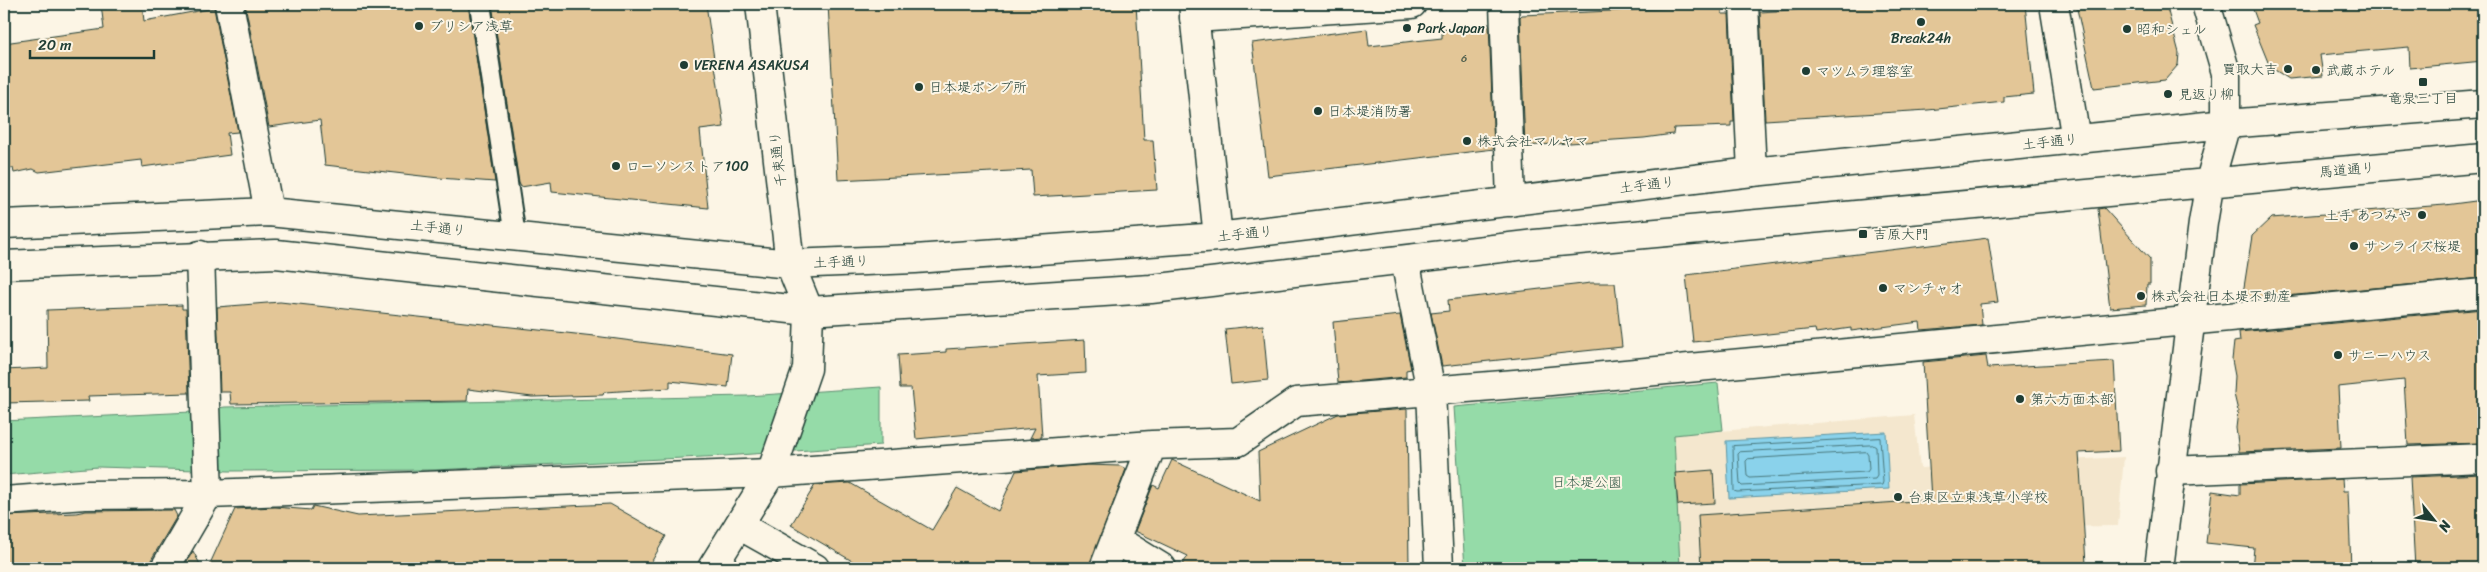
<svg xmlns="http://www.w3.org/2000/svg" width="2487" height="572" font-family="Sriracha,'Klee One',sans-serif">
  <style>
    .built { fill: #f4e7ce }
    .green { fill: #95dba8; stroke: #5a8c6e }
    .water { fill: #8ad2eb; stroke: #5f96a2 }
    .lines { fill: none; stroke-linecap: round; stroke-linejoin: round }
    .shore { stroke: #4a797d; stroke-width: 1 }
    .building { fill: #e3c697; stroke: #1f3d34 }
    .lane-casing { stroke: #1f3d34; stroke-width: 24 }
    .street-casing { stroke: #1f3d34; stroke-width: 31 }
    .secondary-casing { stroke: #1f3d34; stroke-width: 31 }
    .lane { stroke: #fcf5e5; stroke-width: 20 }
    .street { stroke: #fcf5e5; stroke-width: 28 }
    .secondary { stroke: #fcf5e5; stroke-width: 28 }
    .poi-dot { fill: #1f3d34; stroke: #fcf5e5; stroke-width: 2 }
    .labels { text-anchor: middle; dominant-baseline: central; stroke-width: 4; stroke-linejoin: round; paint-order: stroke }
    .number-label { font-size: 11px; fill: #505f4d }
    .poi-label { font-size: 14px; fill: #1f3d34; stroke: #fcf5e5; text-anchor: start }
    .street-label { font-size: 14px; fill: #1f3d34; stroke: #fcf5e5 }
    .park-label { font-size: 14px; fill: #375d4b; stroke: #fcf5e5 }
  </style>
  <rect width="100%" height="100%" fill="#fcf5e5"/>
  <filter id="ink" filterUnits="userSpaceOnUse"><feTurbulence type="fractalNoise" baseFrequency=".02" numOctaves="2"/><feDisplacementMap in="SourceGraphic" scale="10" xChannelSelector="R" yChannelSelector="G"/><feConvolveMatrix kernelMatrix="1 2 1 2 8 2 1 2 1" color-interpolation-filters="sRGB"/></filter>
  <g filter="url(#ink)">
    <path class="built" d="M 1914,415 L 1920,468 L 2124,457 L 2118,526 L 2035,527 L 2032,568 L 1680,568 L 1673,435 Z"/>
    <path class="green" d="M 1718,383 L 1723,430 L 1674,435 L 1680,568 L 1465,568 L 1454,407 Z
      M 881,387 L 881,445 L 724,456 L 434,470 L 229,471 L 98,467 L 4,475 L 4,421 L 192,412 L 225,407 L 747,396 Z"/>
    <path class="water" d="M 1886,432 L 1889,489 L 1729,498 L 1726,441 Z"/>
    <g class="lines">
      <path class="shore" d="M 1880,438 L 1883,482 L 1882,485 L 1737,492 L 1734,491 L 1733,446 Z
        M 1873,445 L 1876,447 L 1877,476 L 1875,479 L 1742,486 L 1740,484 L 1738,454 L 1740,452 Z
        M 1866,452 L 1868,455 L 1869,469 L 1867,472 L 1750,478 L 1747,476 L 1746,461 L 1748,459 Z"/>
    </g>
    <path class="building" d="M 101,4 L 142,4 L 144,21 L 214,8 L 238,132 L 227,133 L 230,155 L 142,167 L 141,160 L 39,172 L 33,169 L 14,173 L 13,168 L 4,169 L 4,43 L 104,29 Z
      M 245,4 L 468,4 L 495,182 L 439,178 L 325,165 L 320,120 L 269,127 Z
      M 492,4 L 706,4 L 724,127 L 700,130 L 708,208 L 552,192 L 551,182 L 521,187 L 519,183 Z
      M 828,4 L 1136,4 L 1144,140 L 1153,140 L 1157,190 L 1033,197 L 1031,170 L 838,180 Z
      M 1860,4 L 2025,4 L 2034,94 L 2004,97 L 2004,102 L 1928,110 L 1765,120 L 1760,12 L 1837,7 L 1837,5 Z
      M 2076,4 L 2166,4 L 2179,53 L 2178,65 L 2165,80 L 2094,88 Z
      M 2251,4 L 2483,4 L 2483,61 L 2410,68 L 2409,47 L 2320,55 L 2323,76 L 2289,79 L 2270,67 L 2253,25 L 2258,23 Z
      M 1722,6 L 1722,14 L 1729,14 L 1734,122 L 1731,122 L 1731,126 L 1674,128 L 1673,134 L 1644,138 L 1525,146 L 1520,17 L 1522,15 Z
      M 1489,24 L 1494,149 L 1268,176 L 1252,43 L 1367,29 L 1369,46 L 1442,38 L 1442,30 Z
      M 2483,200 L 2483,278 L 2242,300 L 2252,236 L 2271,218 L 2445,205 Z
      M 2104,208 L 2150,259 L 2150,284 L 2147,284 L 2146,305 L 2110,308 L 2098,209 Z
      M 1988,238 L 1998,302 L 1980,304 L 1982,325 L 1921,330 L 1920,322 L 1851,331 L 1851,328 L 1816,333 L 1815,329 L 1693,342 L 1686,275 Z
      M 1591,283 L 1615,283 L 1622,347 L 1442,366 L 1431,313 L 1449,311 L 1448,300 Z
      M 280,302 L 594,336 L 732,354 L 728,387 L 670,381 L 670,388 L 604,392 L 603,395 L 532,397 L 468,389 L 467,401 L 231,404 L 230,392 L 220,392 L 217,307 Z
      M 182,305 L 182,309 L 186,309 L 189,393 L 88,396 L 89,401 L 4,403 L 4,370 L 48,368 L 47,310 Z
      M 2483,309 L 2483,443 L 2408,445 L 2404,380 L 2338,387 L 2341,448 L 2239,452 L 2236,428 L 2238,411 L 2234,394 L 2235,376 L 2232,360 L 2234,342 L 2240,341 L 2239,332 Z
      M 1400,315 L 1411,369 L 1406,370 L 1406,377 L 1338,383 L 1333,322 Z
      M 1263,325 L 1268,380 L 1231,384 L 1225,329 Z
      M 1085,340 L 1086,373 L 1038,376 L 1042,437 L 1030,438 L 1035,428 L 916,439 L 911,388 L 900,388 L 898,355 L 946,352 L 946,349 Z
      M 1986,356 L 1988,368 L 2114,361 L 2119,451 L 2079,453 L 2086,564 L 2024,566 L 2024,568 L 1701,568 L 1698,515 L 1931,500 L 1923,362 Z
      M 1407,409 L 1409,568 L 1180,568 L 1188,556 L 1135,531 L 1153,485 L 1159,488 L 1172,460 L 1260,501 L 1258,452 L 1338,414 Z
      M 1087,465 L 1120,466 L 1126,469 L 1089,568 L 864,568 L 791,525 L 815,485 L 850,483 L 932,530 L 957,488 L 998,511 L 1016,471 Z
      M 1713,470 L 1715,503 L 1678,505 L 1675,473 Z
      M 2483,474 L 2483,568 L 2415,568 L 2410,477 Z
      M 2342,479 L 2343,491 L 2348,491 L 2351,568 L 2252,568 L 2254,548 L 2206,543 L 2212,491 L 2240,495 L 2240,484 Z
      M 610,504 L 666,536 L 648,568 L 208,568 L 235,509 L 275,507 L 311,510 L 313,506 L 358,516 Z
      M 174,510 L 177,516 L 151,560 L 149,568 L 4,568 L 4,516 L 76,513 L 86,511 Z
      M 193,551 L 202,568 L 183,568 Z"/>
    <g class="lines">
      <g class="lane-casing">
        <path id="lane" d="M 480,4 L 515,236"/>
      </g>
      <g class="street-casing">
        <path id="street" d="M 229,4 L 269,212
          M 1504,4 L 1511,202
          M 1744,4 L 1752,172
          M 2054,4 L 2076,140
          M 1194,18 L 1412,4
          M 1405,260 L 1431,391 L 1439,568
          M 2170,471 L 2483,458
          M 4,501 L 85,495 L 208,494 L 771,473 L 1152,445 L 1238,442 L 1296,402 L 1540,382 L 2483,293
          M 739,525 L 815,568
          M 1115,539 L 1162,568
          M 165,568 L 208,494 L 200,255
          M 1104,568 L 1152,445"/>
      </g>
      <g class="secondary-casing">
        <path id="secondary" d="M 1193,4 L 1218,237
          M 4,224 L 269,212 L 790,264 L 915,259 L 1218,237 L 1752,172 L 2226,124 L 2483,104
          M 4,265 L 276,254 L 809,311 L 1151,289 L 1535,244 L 2483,158
          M 712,568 L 771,473 L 807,369 L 809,311 L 790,264 L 760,4
          M 2159,568 L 2203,223 L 2210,181 L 2226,124 L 2226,73 L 2206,4"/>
      </g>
      <use href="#lane" class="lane"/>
      <use href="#street" class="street"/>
      <use href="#secondary" class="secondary"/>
    </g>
  </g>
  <g class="poi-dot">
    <circle cx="1921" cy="22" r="5"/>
    <circle cx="419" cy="26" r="5"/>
    <circle cx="1407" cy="28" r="5"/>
    <circle cx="2127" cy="29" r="5"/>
    <circle cx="684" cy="65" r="5"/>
    <circle cx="2288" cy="69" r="5"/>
    <circle cx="2316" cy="70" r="5"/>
    <circle cx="1806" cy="71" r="5"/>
    <rect x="2418" y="77" width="10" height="10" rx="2.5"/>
    <circle cx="919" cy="87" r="5"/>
    <circle cx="2168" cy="94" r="5"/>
    <circle cx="1318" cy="111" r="5"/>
    <circle cx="1467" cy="141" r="5"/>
    <circle cx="616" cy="166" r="5"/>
    <circle cx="2422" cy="215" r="5"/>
    <rect x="1858" y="229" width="10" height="10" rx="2.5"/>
    <circle cx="2354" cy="246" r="5"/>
    <circle cx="1883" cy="288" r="5"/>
    <circle cx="2141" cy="296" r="5"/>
    <circle cx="2338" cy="355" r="5"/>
    <circle cx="2020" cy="399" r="5"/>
    <circle cx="1898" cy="497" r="5"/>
  </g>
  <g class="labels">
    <g class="number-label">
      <text x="1464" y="58">6</text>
    </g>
    <g class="poi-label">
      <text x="429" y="26">ブリシア浅草</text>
      <text x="1417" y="28">Park Japan</text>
      <text x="2137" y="29">昭和シェル</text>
      <text x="1921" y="38" text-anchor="middle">Break24h</text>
      <text x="694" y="65">VERENA ASAKUSA</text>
      <text x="2278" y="69" text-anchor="end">買取大吉</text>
      <text x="2326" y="70">武蔵ホテル</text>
      <text x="1816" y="71">マツムラ理容室</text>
      <text x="929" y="87">日本堤ポンプ所</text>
      <text x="2178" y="94">見返り柳</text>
      <text x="2423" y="98" text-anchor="middle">竜泉三丁目</text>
      <text x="1328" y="111">日本堤消防署</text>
      <text x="1477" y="141">株式会社マルヤマ</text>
      <text x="626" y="166">ローソンストア100</text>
      <text x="2412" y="215" text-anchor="end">土手 あつみや</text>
      <text x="1873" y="234">吉原大門</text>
      <text x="2364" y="246">サンライズ桜堤</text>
      <text x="1893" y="288">マンチャオ</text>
      <text x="2151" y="296">株式会社日本堤不動産</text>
      <text x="2348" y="355">サニーハウス</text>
      <text x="2030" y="399">第六方面本部</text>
      <text x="1908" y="497">台東区立東浅草小学校</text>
    </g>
    <g class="street-label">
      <text transform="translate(2050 142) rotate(-6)">土手通り</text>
      <text transform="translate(778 159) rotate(-97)">千束通り</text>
      <text transform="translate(2347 170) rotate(-5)">馬道通り</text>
      <text transform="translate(1647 185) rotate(-7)">土手通り</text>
      <text transform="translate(438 228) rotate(6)">土手通り</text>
      <text transform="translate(1245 234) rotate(-6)">土手通り</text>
      <text transform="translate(841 262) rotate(-2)">土手通り</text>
    </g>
    <g class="park-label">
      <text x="1587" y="482">日本堤公園</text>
    </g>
  </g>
  <rect width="2487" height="572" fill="none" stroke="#fcf5e5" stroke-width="20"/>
  <rect x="10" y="10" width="2467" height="552" fill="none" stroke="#1f3d34" stroke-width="2" filter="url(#ink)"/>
  <g transform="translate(2434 520) rotate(120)" stroke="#fcf5e5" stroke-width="4" paint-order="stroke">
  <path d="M0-4L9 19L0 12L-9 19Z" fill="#1f3d34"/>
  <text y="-8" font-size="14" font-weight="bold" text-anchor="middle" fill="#1f3d34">N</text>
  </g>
  <path d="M30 50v8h124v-8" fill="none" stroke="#1f3d34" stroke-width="2.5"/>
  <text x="38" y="50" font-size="15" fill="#1f3d34" stroke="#fcf5e5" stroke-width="4" paint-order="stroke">20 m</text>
</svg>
